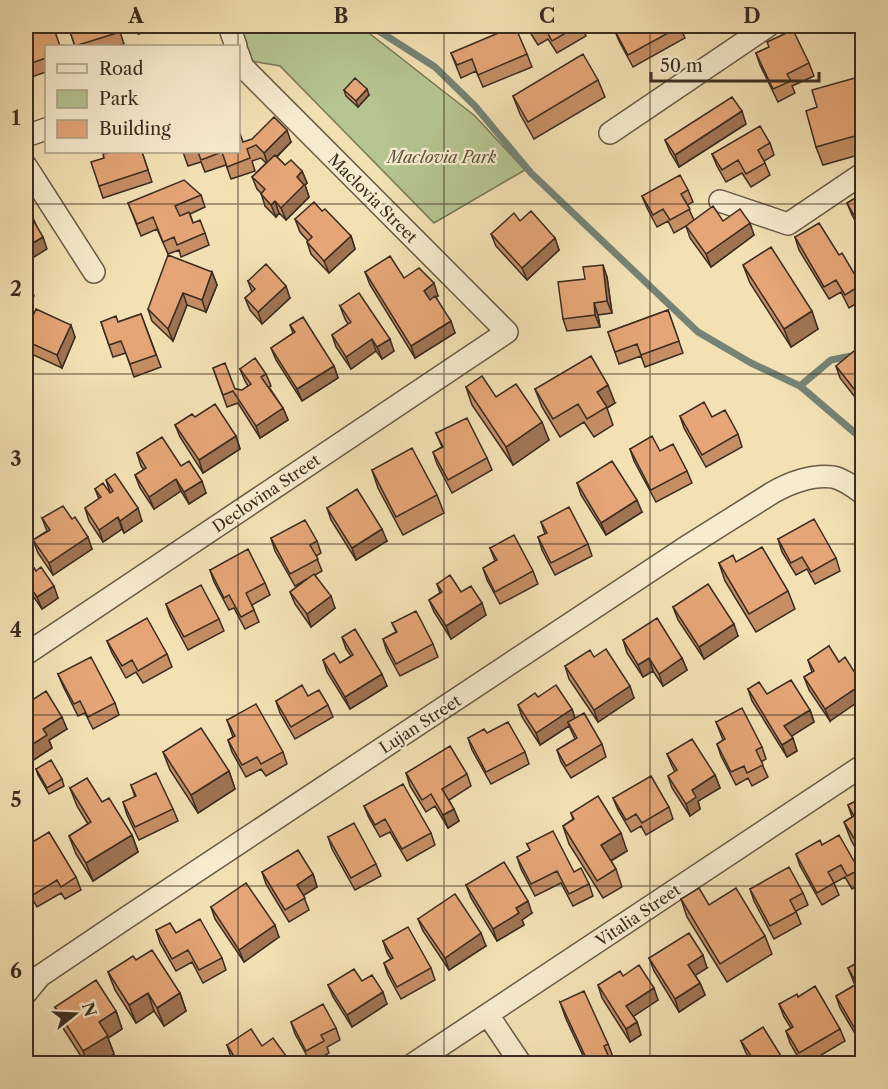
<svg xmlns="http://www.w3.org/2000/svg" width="888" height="1089" font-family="'Libre Caslon Text',serif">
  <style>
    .green { fill: #b5c491; stroke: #787858; stroke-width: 1.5 }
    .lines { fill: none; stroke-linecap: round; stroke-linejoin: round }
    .stream { stroke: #748376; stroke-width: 7 }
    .street-casing { stroke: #685945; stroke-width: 24 }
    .street { stroke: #f7ecce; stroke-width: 21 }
    .wall { fill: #c58e65; stroke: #3a2c20; stroke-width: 1.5 }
    .shaded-wall { fill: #a07453; stroke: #3a2c20; stroke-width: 1.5 }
    .building { fill: #e5a576; stroke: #3a2c20; stroke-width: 1.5 }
    .grid { fill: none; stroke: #3a2c20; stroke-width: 1.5; stroke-opacity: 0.55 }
    .labels { text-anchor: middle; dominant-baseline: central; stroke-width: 4.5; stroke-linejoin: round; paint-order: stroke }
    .park-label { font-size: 16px; font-style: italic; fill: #59523c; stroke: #f7ecce }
    .street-label { font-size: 16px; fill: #3a2c20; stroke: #f7ecce }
    .neatline { fill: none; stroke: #3a2c20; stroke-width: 2 }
    .grid-label { font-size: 20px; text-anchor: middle; font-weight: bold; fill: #3a2c20 }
  </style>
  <rect width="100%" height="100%" fill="#f3e1b3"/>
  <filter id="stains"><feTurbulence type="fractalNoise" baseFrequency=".00333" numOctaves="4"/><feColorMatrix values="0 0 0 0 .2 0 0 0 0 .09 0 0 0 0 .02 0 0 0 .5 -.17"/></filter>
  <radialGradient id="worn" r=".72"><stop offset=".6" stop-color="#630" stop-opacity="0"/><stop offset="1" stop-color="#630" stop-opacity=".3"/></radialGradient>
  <path class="green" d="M 241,26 L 360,26 L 475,116 L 525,170 L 434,223 L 280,66 L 251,61 Z"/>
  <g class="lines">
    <path class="stream" d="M 371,26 L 435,67 L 475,106 L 531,173 L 698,332 L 751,363 L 800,386 L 862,439
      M 800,386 L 831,360 L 862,354"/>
    <g class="street-casing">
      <path id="street" d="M 229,26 L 236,46
        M 610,133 L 768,26
        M 26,136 L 46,129
        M 26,166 L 94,272
        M 720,201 L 788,224 L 862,174
        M 26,654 L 507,332 L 243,67 L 238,53
        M 26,993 L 40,976 L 120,922 L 683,549 L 772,493 C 789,483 813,474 833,477 C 843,479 854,487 862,493
        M 488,1015 L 521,1064
        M 413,1064 L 862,766"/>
    </g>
    <use href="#street" class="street"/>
  </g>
  <path class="wall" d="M 68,26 L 118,26 L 124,44 L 117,46 L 75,46 Z
    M 135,26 L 171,26 L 138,34 Z
    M 526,26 L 582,26 L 586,36 L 557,53 L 548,39 L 538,45 Z
    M 680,26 L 685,38 L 633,67 L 619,41 L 614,29 Z
    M 26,32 L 46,46 L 46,72 L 26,79 Z
    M 769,47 L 809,63 L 814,76 L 792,86 L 795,93 L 778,102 L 760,65 L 756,53 Z
    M 451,53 L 527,54 L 532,67 L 483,87 L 476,71 L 461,78 Z
    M 862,76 L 862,154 L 823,165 L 816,147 L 817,107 Z
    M 598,80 L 605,97 L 534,139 L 520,114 L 513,96 Z
    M 344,90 L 369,95 L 358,107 L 346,96 Z
    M 746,124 L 679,167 L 670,152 L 665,140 Z
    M 244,142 L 291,142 L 277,157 L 285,165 L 302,171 L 307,183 L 305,185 L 309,197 L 286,220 L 279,213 L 276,217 L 265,206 L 261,193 L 257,189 L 252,177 L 266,163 L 261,158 L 252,161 L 255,171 L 231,179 L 226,165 L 205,172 L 201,162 L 188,166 L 183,152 L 238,152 Z
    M 770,143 L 774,155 L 764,161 L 770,175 L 751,187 L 742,173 L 726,182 L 717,166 L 712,154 Z
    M 142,152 L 152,182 L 103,198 L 99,186 Z
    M 688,190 L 693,202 L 687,205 L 694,220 L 723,221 L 754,235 L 711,267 L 690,238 L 686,226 L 674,233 L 668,221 L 657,227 L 647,208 L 642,196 Z
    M 862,194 L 862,233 L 852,215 L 847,203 Z
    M 201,195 L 205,207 L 190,214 L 193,223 L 205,233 L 209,245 L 181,257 L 179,250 L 168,254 L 157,229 L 141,236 L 128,203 Z
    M 322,211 L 351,236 L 355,249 L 329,273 L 311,254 L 307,242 L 308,241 L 300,232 L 295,219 Z
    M 520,221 L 555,238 L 559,250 L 527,280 L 496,246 L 491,234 Z
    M 795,237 L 839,255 L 861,285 L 862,289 L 862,300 L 849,308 L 841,292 L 829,299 L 799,250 Z
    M 743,265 L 818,329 L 791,347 L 750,283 Z
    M 212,272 L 217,285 L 206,312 L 187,305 L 173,341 L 152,321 L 148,309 Z
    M 365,272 L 404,278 L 438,296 L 436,297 L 455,333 L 415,358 L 370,285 Z
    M 607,277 L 612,313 L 598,315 L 600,327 L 567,331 L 563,319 Z
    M 248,281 L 290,298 L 262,324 L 250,310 L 245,298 L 252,292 Z
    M 340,306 L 394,351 L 382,359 L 376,351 L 351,369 L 336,347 L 332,335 L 348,324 L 345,319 Z
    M 668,310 L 683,353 L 645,367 L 641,356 L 619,364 L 608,332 Z
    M 141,314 L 161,367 L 134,377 L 126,353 L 113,357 L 101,322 L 118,322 Z
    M 290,325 L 334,366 L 338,378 L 302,401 L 276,360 L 271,348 L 293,333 Z
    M 26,332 L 75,337 L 62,368 L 27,352 L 26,348 Z
    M 862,350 L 862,406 L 840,378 L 836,366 Z
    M 213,368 L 235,389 L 242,390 L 248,386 L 245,381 L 240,369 L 266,374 L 271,386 L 269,387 L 283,408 L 288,420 L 260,438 L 238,403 L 227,407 Z
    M 466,387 L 496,397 L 549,440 L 513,465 L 472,405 Z
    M 535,389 L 615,403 L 607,408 L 613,425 L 594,437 L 584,422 L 560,437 L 542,407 Z
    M 680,416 L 712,417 L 738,434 L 742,447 L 706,467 L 684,428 Z
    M 195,417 L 236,436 L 240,449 L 203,473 L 180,437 L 175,425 Z
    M 436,433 L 487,458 L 492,470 L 452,493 L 437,464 L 433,452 L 442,447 Z
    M 630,449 L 660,451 L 687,471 L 692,483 L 656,502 L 634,461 Z
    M 137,453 L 206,493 L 189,504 L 181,491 L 154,509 L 140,488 L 135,475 L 144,470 L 141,466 Z
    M 372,470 L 437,495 L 444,513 L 403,535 L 378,488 Z
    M 106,480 L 142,521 L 124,533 L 122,529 L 103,542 L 89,521 L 85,508 L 99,499 L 95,489 L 110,492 Z
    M 577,483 L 642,512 L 606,535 L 581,495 Z
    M 327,508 L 387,541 L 356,560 L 331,520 Z
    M 42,518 L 92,549 L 53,575 L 38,553 L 33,540 L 47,531 Z
    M 541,522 L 588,544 L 592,556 L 555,575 L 542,550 L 538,537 L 545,534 Z
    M 271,538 L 317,541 L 321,553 L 316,556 L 322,571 L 315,575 L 335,608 L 311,627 L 295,604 L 290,592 L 307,579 L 295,586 L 275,551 Z
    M 778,539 L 836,558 L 840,571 L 815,584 L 807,569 L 796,575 L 782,552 Z
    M 490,548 L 533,571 L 538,584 L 500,604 L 487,580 L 483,568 L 495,561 Z
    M 26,556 L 36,571 L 58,598 L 42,609 L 31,593 L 26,596 Z
    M 736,562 L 788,591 L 795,609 L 756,632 L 725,581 L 719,563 Z
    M 210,570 L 265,583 L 270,595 L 252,605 L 259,622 L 245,629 L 234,608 L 229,610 L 214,582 Z
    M 437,584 L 461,592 L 486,615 L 451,639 L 434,612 L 429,600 L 440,593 Z
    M 166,604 L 219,619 L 224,631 L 188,650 L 170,616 Z
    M 673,607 L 738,636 L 704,659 L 678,620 Z
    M 392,623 L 433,644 L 438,657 L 400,676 L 387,652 L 383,639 L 396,632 Z
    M 342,637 L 387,686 L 350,709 L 327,672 L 323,660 L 340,663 L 351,656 L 346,649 Z
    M 623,640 L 682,658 L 687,670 L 663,686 L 653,671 L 643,677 L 627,653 Z
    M 107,641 L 167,654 L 172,667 L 143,683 L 136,672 L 126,678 L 112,653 Z
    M 829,646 L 830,721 L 809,690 L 804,677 L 812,672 L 808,660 Z
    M 594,657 L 634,698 L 598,722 L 569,679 L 565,666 Z
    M 58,674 L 115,703 L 119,715 L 93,729 L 85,713 L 78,716 L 63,686 Z
    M 748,689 L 767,694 L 810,710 L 814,722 L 791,736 L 797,751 L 787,757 L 752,701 Z
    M 308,696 L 328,705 L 333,717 L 295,739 L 280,713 L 276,701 Z
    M 538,697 L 572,709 L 575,718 L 602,744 L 606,757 L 571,778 L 561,762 L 557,750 L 575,739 L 569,726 L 540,745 L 522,717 L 518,705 Z
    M 26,704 L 67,729 L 49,740 L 52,748 L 32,761 L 26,751 Z
    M 227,720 L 283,752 L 287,764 L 266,776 L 261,769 L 246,777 L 232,752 L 228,740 L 233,737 Z
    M 716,722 L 762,747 L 766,759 L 761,762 L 768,777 L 752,786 L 748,778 L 736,785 L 721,756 L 717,744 L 723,740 Z
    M 487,733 L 525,752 L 529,764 L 491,784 L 472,750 L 468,738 Z
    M 163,752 L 229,771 L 235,789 L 198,813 L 170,770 Z
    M 667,754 L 715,775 L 720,788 L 698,801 L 700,809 L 690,816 L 672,788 L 668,776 L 675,772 L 672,766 Z
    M 36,769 L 62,779 L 64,786 L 49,794 L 38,775 Z
    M 406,773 L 467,774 L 471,786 L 449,800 L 459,821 L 448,828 L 435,806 L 426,812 L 410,786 Z
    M 131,785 L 173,809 L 178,821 L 139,840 L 127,815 L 123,802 L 135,797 Z
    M 70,788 L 132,835 L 138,852 L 93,881 L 76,854 L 69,836 L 88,824 L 77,806 Z
    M 613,798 L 669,807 L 673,819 L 646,835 L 641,826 L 631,832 L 618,810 Z
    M 862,798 L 862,860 L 851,840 L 844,822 L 852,817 L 848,805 Z
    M 364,806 L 431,833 L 435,845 L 407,861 L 390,832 L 380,837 L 369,818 Z
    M 571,813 L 627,851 L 611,861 L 616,869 L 622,887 L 603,898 L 569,844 L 563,826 L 573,819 Z
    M 328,837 L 376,864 L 381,876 L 355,890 L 332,849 Z
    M 527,844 L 574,872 L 589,884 L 593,896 L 573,906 L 561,883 L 535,896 L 521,869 L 517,857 L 530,850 Z
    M 822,845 L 859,870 L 862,883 L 852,889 L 845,877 L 834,883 L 839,895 L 822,905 L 800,866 L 796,854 Z
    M 26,846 L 76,877 L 81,890 L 65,899 L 61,893 L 37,907 L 26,887 Z
    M 262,872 L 313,874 L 317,887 L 303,895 L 309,910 L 289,922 L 266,884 Z
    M 466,885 L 532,913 L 522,920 L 524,925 L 497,941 L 471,898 Z
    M 750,889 L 803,893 L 808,905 L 796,911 L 801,924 L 774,939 L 754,901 Z
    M 681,899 L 709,905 L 765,936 L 772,954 L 727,982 L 687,917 Z
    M 211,907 L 279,937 L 244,962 L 215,919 Z
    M 418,919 L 486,946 L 449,970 L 423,931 Z
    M 156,930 L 176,933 L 222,958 L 226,970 L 203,983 L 192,962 L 176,971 L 160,943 Z
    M 383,941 L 431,968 L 435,980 L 401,999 L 388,975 L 384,963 L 391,959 L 387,953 Z
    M 649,958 L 707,968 L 695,975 L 700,983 L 705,995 L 679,1012 L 654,971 Z
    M 862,960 L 862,1040 L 860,1042 L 840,1008 L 836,996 L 855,985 L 848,968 Z
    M 108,972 L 180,993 L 186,1011 L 164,1026 L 154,1011 L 136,1023 L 115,990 Z
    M 623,976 L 658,1000 L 633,1016 L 637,1022 L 641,1035 L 630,1042 L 602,998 L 598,985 Z
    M 362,981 L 387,1004 L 352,1027 L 333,997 L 328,985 Z
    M 798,997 L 840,1029 L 845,1041 L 806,1064 L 802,1064 L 790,1043 L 786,1031 L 791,1028 L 784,1017 L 779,1004 Z
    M 560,1002 L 608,1044 L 615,1062 L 612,1064 L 585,1060 L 566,1019 Z
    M 55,1007 L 116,1011 L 122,1029 L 108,1038 L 114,1054 L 98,1064 L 86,1064 L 61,1025 Z
    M 291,1022 L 336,1028 L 340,1040 L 327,1047 L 329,1053 L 311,1063 L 295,1034 Z
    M 741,1041 L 786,1064 L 751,1062 L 746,1053 Z
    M 227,1045 L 262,1046 L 289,1060 L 290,1064 L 235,1064 L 231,1057 Z"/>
  <path class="shaded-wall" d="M 367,89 L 369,95 L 358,107 L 356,101 Z
    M 742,111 L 746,124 L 679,167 L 675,155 Z
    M 287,130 L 291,142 L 268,165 L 264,153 Z
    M 302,171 L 307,183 L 305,185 L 309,197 L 286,220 L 281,208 L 297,177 Z
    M 275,201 L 279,213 L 276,217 L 271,205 Z
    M 31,213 L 36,225 L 26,232 L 26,217 Z
    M 750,223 L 754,235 L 711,267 L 706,254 Z
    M 351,236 L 355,249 L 329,273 L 324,261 Z
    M 43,237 L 47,249 L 26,262 L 26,247 Z
    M 555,238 L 559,250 L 527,280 L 522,268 Z
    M 603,265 L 607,277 L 612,313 L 607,301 Z
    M 212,272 L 217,285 L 206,312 L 202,300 Z
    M 434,283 L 438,296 L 428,303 L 424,291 Z
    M 30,284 L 34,296 L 26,302 L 26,287 Z
    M 286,286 L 290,298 L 262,324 L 258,312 Z
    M 183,293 L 187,305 L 173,341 L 168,329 Z
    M 594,303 L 598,315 L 600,327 L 595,315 Z
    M 812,311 L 818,329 L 791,347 L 784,329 Z
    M 451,321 L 455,333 L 415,358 L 411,346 Z
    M 71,325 L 75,337 L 62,368 L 57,355 Z
    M 372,339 L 376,351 L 351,369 L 346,357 Z
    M 390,339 L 394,351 L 382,359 L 377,347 Z
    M 334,366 L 338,378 L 302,401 L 297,389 Z
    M 608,385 L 615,403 L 607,408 L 597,392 Z
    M 283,408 L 288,420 L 260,438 L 256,426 Z
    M 542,422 L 549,440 L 513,465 L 506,447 Z
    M 236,436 L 240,449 L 203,473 L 199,460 Z
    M 176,479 L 181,491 L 154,509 L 149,497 Z
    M 202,481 L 206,493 L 189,504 L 184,492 Z
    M 637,500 L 642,512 L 606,535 L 601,523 Z
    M 138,508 L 142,521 L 124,533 L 120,521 Z
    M 118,517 L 122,529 L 103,542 L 99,530 Z
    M 382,529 L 387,541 L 356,560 L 352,548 Z
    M 88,537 L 92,549 L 53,575 L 49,563 Z
    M 26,581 L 31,593 L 26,596 Z
    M 54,586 L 58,598 L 42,609 L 37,597 Z
    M 331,596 L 335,608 L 311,627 L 307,614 Z
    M 482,603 L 486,615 L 451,639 L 446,626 Z
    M 734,624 L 738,636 L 704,659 L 699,647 Z
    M 649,658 L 653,671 L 643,677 L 638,665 Z
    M 682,658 L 687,670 L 663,686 L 659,674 Z
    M 382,674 L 387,686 L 350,709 L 345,697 Z
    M 862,684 L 862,699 L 830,721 L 825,709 Z
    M 630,686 L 634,698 L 598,722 L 594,710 Z
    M 572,709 L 576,722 L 568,722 L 569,726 L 540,745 L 536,733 Z
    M 810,710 L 814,722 L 789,738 L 784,726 Z
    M 62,717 L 67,729 L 49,740 L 52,748 L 32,761 L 27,748 L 43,729 Z
    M 793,738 L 797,751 L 787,757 L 782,745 Z
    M 229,771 L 235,789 L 198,813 L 191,795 Z
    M 715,775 L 720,788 L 698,801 L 700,809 L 690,816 L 686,804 L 692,790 Z
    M 454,809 L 459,821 L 448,828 L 443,815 Z
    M 621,833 L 627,851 L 607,863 L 601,845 Z
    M 132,835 L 138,852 L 93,881 L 86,863 Z
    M 313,874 L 317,887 L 301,897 L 297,885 Z
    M 528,901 L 532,913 L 522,920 L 524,925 L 497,941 L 493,929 L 516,908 Z
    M 26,911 L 29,921 L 26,923 Z
    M 275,925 L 279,937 L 244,962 L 239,950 Z
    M 481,933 L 486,946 L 449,970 L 445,958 Z
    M 703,955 L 707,968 L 693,977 L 688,965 Z
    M 700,983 L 705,995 L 679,1012 L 675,999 Z
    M 654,988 L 658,1000 L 631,1018 L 626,1006 Z
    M 383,992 L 387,1004 L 352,1027 L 347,1015 Z
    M 148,993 L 154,1011 L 136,1023 L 129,1005 Z
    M 180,993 L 186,1011 L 164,1026 L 157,1008 Z
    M 116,1011 L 122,1029 L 108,1038 L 114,1054 L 98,1064 L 88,1064 L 83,1051 L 99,1022 Z
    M 637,1022 L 641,1035 L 630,1042 L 626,1029 Z"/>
  <path class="building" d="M 46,26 L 53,26 L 60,46 L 46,46 L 46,52 L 45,53 L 46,58 L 26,65 L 26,32 Z
    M 68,26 L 117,26 L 120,32 L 75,46 Z
    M 515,26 L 527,54 L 478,75 L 472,59 L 457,65 L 451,53 Z
    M 529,26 L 578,26 L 552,41 L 544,26 L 533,33 Z
    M 620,26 L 681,26 L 628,55 L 614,29 Z
    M 793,30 L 809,63 L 787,74 L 791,81 L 773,89 L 756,53 L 769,47 L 767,42 Z
    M 583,54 L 598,80 L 528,122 L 513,96 Z
    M 862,76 L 862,134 L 816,147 L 806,111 L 817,107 L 812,90 Z
    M 355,78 L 367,89 L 356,101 L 344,90 Z
    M 732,97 L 742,111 L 675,155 L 665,140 Z
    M 274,117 L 287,130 L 264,153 L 256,145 L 247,149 L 250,158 L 227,167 L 222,152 L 201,160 L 198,152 L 238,152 L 238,128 L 243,142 L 252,139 Z
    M 760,126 L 770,143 L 758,150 L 765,163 L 746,174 L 738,160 L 722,170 L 712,154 Z
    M 112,152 L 142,152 L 148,170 L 99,186 L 91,162 L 104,158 L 103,154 Z
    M 275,155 L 285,165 L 291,160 L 302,171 L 297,177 L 304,185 L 281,208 L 275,201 L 271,205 L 261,194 L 265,189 L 252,177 Z
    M 680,175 L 688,190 L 681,194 L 690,209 L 670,220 L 663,209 L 653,215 L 642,196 Z
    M 184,180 L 201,195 L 175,206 L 180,216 L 189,212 L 193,223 L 200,220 L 205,233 L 177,245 L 174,237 L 163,242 L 153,217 L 137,224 L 128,203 Z
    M 862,194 L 862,229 L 847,203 Z
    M 314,202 L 322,211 L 325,209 L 351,236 L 324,261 L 307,242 L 312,237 L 295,219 Z
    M 26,205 L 31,213 L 26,217 Z
    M 713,206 L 723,221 L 740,209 L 750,223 L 706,254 L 686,226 Z
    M 531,211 L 555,238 L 522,268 L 491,234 L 514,213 L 520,221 Z
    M 32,218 L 43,237 L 26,247 L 26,223 Z
    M 819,223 L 839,255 L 842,253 L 861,285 L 845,295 L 836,280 L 824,287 L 795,237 Z
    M 771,247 L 812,311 L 784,329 L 743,265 Z
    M 168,255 L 212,272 L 202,300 L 183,293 L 168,329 L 148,309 Z
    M 390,256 L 404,278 L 419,268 L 434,283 L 424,291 L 430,300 L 435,296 L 451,321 L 411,346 L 365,272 Z
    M 266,264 L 286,286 L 258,312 L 245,298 L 255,289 L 248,281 Z
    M 603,265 L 607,301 L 594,303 L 595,315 L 563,319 L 558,282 L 585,279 L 583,267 Z
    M 26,278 L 30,284 L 26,287 Z
    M 359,293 L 390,339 L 377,347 L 372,339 L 346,357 L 332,335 L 351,322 L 340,306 Z
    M 36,309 L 71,325 L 57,355 L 26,341 L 26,332 Z
    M 668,310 L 679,341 L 641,355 L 637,344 L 615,352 L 608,332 Z
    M 141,314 L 156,355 L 130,364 L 121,341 L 109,345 L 101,322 L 116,316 L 118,322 Z
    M 303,317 L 334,366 L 297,389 L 271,348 L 295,332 L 290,325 Z
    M 860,346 L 862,350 L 862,399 L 836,366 Z
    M 591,356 L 608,385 L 597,392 L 607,407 L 587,419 L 578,404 L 553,419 L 535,389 Z
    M 255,358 L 266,374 L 261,377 L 283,408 L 256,426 L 233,391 L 223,395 L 213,368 L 225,363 L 235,389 L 242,390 L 251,384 L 240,369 Z
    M 482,376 L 496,397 L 516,384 L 542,422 L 506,447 L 466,387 Z
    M 704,402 L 712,417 L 725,410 L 738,434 L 702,455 L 680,416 Z
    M 215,404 L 236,436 L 199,460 L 175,425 L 192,414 L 195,417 Z
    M 467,418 L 487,458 L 448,480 L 433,452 L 443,447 L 436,433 Z
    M 652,436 L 660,451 L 673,444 L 687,471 L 651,490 L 630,449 Z
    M 162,437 L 181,466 L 189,461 L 202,481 L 184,492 L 176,479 L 149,497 L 135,475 L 146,468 L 137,453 Z
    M 412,448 L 437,495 L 396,517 L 372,470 Z
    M 612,461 L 637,500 L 601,523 L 577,483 Z
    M 115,474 L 138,508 L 120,521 L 118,517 L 99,530 L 85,508 L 101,497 L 95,489 L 103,483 L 110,493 L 113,491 L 106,480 Z
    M 357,489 L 382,529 L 352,548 L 327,508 Z
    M 63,506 L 72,519 L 75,517 L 88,537 L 49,563 L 33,540 L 50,530 L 42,518 Z
    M 569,507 L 588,544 L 551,563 L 538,537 L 547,533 L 541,522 Z
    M 814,519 L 836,558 L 811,572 L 802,557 L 791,563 L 778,539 Z
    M 305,520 L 317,541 L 310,545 L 318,559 L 290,574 L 271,538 Z
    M 514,535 L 533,571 L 495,592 L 483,568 L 497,560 L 490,548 Z
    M 762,547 L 788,591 L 749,614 L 719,563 L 733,555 L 736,562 Z
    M 248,549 L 265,583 L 246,593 L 254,610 L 241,617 L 229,595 L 224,598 L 210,570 Z
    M 26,556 L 36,571 L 41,567 L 54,586 L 37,597 L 26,581 Z
    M 314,574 L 331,596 L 307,614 L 290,592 Z
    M 450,575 L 461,592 L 471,586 L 482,603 L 446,626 L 429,600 L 442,592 L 437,584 Z
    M 708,584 L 734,624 L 699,647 L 673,607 Z
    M 201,585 L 219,619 L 184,637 L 166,604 Z
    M 416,611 L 433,644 L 396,664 L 383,639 L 397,632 L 392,623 Z
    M 147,618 L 167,654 L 138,671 L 132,660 L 122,666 L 107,641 Z
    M 657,618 L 682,658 L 659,674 L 649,658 L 638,665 L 623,640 Z
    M 355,629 L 382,674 L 345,697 L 323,660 L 334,653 L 340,663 L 353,655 L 342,637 Z
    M 829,646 L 839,662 L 845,657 L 862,684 L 825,709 L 804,677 L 814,671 L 808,660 Z
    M 862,648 L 862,662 L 857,651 Z
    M 606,649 L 630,686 L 594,710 L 565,666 L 590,650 L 594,657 Z
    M 91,657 L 115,703 L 88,717 L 80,701 L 74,704 L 58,674 Z
    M 791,680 L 810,710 L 784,726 L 793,738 L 782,745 L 748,689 L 759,682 L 767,694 Z
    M 302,685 L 308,696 L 319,690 L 328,705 L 291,727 L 276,701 Z
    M 556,685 L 572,709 L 536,733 L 518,705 L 535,693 L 538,697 Z
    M 46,691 L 62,717 L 43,729 L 47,735 L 27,748 L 26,745 L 26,704 Z
    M 256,704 L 283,752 L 261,764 L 257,757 L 242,765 L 228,740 L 235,736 L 227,720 Z
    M 742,708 L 762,747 L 756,750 L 763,765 L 747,773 L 744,766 L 731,772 L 717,744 L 725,739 L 716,722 Z
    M 584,713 L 602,744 L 566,766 L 557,750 L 577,738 L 568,722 Z
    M 508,722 L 525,752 L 486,772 L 468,738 L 484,729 L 487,733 Z
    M 201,728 L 229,771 L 191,795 L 163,752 Z
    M 692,739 L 715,775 L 692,790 L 696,797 L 686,804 L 668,776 L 677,770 L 667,754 Z
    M 450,746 L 467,774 L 442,789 L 454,809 L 443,815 L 431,794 L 422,800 L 406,773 Z
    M 51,760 L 62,779 L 47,788 L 36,769 Z
    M 156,773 L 173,809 L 135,827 L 123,802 L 136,796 L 131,785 Z
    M 651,776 L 669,807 L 642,823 L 636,814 L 626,820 L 613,798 Z
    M 87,778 L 102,802 L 109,798 L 132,835 L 86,863 L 69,836 L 91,822 L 70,788 Z
    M 403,784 L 431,833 L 402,849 L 385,819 L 375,825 L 364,806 Z
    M 598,796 L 621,833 L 601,845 L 616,869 L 597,881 L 563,826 L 574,819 L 571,813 Z
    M 862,798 L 862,843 L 858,845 L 844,822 L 854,816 L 848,805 Z
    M 354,823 L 376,864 L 351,878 L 328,837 Z
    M 553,831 L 574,872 L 581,868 L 589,884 L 569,894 L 557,871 L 531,884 L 517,857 L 530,850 L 527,844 Z
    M 49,832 L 76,877 L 61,887 L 57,880 L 33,895 L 26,883 L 26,846 Z
    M 839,835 L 859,870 L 847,876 L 841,865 L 828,872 L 834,883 L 817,893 L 796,854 L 820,840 L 822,845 Z
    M 298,850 L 313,874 L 297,885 L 305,898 L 285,910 L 262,872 Z
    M 504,862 L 528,901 L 516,908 L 519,913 L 493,929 L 466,885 Z
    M 789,867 L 803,893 L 790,900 L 796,912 L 770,926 L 750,889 Z
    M 246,883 L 275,925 L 239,950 L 211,907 Z
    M 699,888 L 709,905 L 736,888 L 765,936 L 720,964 L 681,899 Z
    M 455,894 L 481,933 L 445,958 L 418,919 Z
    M 200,919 L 222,958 L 199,970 L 188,950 L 172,959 L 156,930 L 170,923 L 176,933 Z
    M 408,927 L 431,968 L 397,987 L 384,963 L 393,958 L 383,941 Z
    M 689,933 L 703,955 L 688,965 L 700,983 L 675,999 L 649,958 Z
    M 152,950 L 180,993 L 157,1008 L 148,993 L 129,1005 L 108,972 L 133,956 L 136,960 Z
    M 862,960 L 862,1016 L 861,1017 L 862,1018 L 862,1025 L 855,1029 L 836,996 L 857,984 L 848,968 Z
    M 639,965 L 654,988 L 626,1006 L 637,1022 L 626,1029 L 598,985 L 620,971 L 623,976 Z
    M 354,969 L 362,981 L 372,975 L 383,992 L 347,1015 L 328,985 Z
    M 96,980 L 116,1011 L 99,1022 L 108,1036 L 83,1051 L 55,1007 Z
    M 815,986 L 840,1029 L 799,1053 L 786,1031 L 793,1027 L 779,1004 L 797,994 L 798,997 Z
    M 584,991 L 608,1044 L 604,1046 L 612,1064 L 581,1064 L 581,1063 L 587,1060 L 560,1002 Z
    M 323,1004 L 336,1028 L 321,1035 L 324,1041 L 306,1051 L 291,1022 Z
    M 763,1027 L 786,1064 L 749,1064 L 754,1060 L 741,1041 Z
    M 251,1029 L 262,1046 L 273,1038 L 289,1060 L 283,1064 L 239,1064 L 227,1045 Z
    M 476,1058 L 479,1064 L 467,1064 Z"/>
  <path class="grid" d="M 238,26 L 238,46M 444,26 L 444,1064M 650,26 L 650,1064M 238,46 L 238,152M 238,152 L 238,1064M 26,204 L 862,204M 26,374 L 862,374M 26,544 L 862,544M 26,715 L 862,715M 26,886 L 862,886"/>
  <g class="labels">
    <g class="park-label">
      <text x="442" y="157">Maclovia Park</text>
    </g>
    <g class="street-label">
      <text transform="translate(373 198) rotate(45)">Maclovia Street</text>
      <text transform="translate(266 493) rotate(-34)">Declovina Street</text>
      <text transform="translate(420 724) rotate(-33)">Lujan Street</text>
      <text transform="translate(638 915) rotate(-34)">Vitalia Street</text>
    </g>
  </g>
  <rect width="888" height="1089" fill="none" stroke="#f3e1b3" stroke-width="66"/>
  <rect x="45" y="45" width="195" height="108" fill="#f7ecce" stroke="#ab9f88" stroke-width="1.5"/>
  <rect x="57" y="64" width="30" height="9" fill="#f7ecce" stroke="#ab9f88" stroke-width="1.5"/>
  <text x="99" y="75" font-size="18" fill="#3a2c20">Road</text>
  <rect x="57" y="90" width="30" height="18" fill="#b5c491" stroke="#ab9f88" stroke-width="1.5"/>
  <text x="99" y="105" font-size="18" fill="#3a2c20">Park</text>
  <rect x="57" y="120" width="30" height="18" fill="#e5a576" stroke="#ab9f88" stroke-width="1.5"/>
  <text x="99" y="135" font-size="18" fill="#3a2c20">Building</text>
  <g transform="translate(75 1014) rotate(72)" stroke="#f7ecce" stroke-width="4.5" paint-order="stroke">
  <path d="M0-4.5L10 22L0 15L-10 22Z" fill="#3a2c20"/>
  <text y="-9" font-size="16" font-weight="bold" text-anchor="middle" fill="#3a2c20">N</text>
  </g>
  <path d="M651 72v9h168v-9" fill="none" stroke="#3a2c20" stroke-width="3"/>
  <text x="660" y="72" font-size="18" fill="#3a2c20" stroke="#f7ecce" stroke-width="4.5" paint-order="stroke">50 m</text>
  <rect x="33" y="33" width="822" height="1023" class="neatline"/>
  <g class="grid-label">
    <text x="136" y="23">A</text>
    <text x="341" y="23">B</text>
    <text x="547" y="23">C</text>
    <text x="752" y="23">D</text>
    <text x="16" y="125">1</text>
    <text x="16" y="296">2</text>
    <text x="16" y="466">3</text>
    <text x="16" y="637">4</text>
    <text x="16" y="807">5</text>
    <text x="16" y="978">6</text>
  </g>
  <rect width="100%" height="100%" filter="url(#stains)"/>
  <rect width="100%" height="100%" fill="url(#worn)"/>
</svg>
